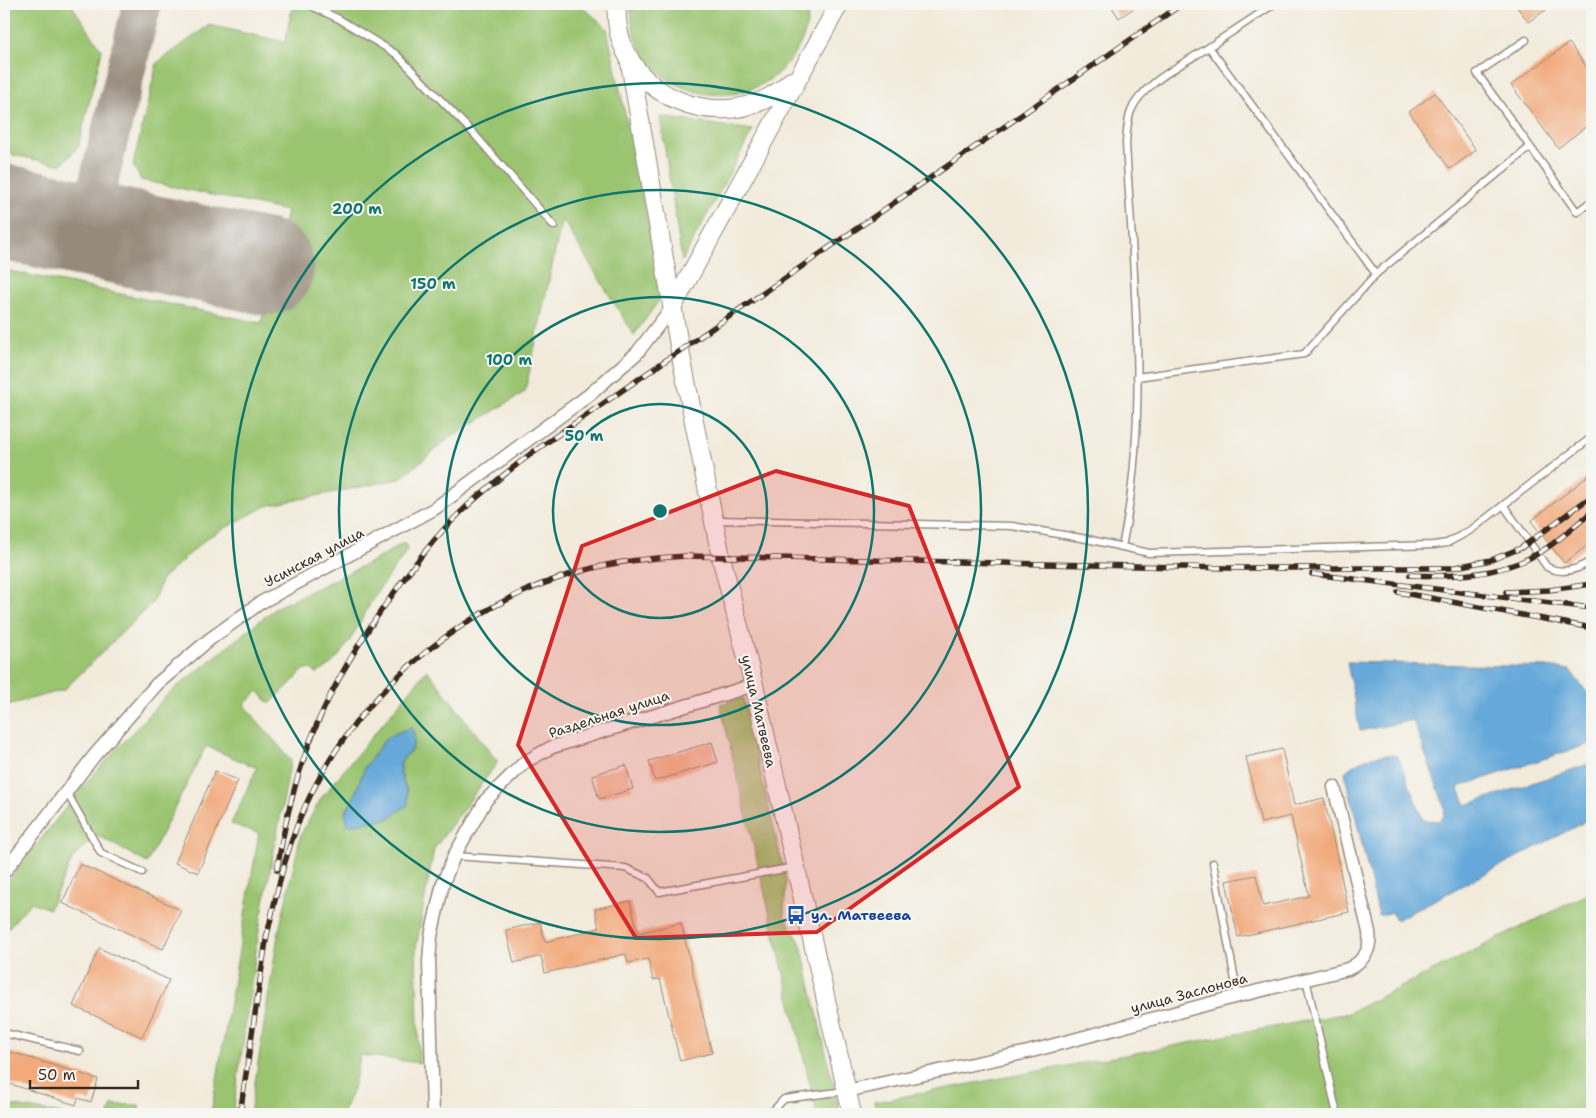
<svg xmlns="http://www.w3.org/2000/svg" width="1596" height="1118" font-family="'Shantell Sans',sans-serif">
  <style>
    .green { fill: #9ac470; stroke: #6a7747; fill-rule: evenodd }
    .water { fill: #65a8d9; stroke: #50697c }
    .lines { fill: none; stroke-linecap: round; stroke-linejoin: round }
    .taxiway { stroke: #968a7c; stroke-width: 39 }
    .runway { stroke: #968a7c; stroke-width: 96 }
    .building { fill: #f2aa7d }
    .lane-casing { stroke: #968a7c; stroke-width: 9 }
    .street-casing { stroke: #968a7c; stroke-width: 15 }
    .secondary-casing { stroke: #968a7c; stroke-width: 20 }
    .lane { stroke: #fff; stroke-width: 6 }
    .street { stroke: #fff; stroke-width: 12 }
    .secondary { stroke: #fff; stroke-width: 18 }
    .rail-casing { stroke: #3b2a1e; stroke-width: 5.5 }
    .rail { stroke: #f6f6f2; stroke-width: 4; stroke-dasharray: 11; stroke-linecap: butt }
    .marked { fill: #d62828; fill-opacity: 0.2; stroke: #d62828; stroke-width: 4; stroke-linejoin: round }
    .ring { fill: none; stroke: #0f766e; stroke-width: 2.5 }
    .labels { text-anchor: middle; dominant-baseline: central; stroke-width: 4; stroke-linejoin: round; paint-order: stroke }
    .street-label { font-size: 14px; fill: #3b2a1e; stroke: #f6f6f2 }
    .transit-label { font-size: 14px; font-weight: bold; fill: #164399; stroke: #f6f6f2; text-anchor: start }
    .centre { fill: #0f766e; stroke: #f6f6f2; stroke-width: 2.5 }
    .ring-label { font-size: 15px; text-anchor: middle; font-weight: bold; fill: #0f766e; stroke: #f6f6f2; stroke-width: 4; stroke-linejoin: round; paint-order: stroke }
  </style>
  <rect width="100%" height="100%" fill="#f6f6f2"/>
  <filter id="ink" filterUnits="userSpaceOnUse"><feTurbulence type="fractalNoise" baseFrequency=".02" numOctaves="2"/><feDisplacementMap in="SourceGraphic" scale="10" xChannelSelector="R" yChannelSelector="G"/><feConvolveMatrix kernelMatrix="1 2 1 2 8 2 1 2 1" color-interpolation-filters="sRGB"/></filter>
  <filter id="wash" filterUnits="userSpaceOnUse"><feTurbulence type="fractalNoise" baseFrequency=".0096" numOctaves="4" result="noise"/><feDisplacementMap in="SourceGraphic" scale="20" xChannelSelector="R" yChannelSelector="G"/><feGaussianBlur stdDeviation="1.12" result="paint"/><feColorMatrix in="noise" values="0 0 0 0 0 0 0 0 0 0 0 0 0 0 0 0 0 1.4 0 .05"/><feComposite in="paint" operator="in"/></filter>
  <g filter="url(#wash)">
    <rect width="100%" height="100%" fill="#f2ebdb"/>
    <path class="green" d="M 4,4 L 71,4 L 102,50 L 78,148 L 61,165 L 4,153 Z
      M 293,4 L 579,4 L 607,28 L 663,295 L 634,335 L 562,219 L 525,392 L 448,439 L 400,479 L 266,506 L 207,538 L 162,579 L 153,602 L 64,690 L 4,706 L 4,270 L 261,323 L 287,211 L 141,180 L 133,165 L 157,63 L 209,25 L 285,42 Z
      M 631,4 L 809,4 L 809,6 C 808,17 807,30 802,40 C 761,131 627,101 631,4 Z
      M 660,117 L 753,130 L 682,261 Z
      M 405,542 L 407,550 C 397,566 386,579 376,594 C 361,617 343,665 316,673 L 311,669 L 305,669 L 270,704 L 258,691 L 244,705 L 291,760 L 259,929 L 233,1114 L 211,1114 L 259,833 L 231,824 L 257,768 L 206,746 L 147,863 L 97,835 L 73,858 L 49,909 L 31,902 L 4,933 L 4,886 L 82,787 L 167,695 L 277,607 L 375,560 Z
      M 427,670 L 498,762 L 434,849 L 416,948 L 419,1063 L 361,1055 L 352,1092 L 342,1114 L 250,1114 L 278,935 L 301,834 L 322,797 ZM 412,727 L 412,750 C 394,765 401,774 408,792 L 345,812 L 352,802 L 365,767 L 387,737 Z
      M 743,698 L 786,880 L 784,915 L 801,944 L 840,1114 L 817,1114 L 720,704 Z
      M 1592,892 L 1592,1114 L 877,1114 L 874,1102 L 1348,1013 Z
      M 4,1104 L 63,1114 L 4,1114 Z
      M 112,1105 L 139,1105 L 140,1114 L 109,1114 Z"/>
    <path class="water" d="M 1347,662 L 1546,667 L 1570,670 L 1592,699 L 1592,743 L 1458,787 L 1466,805 L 1592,763 L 1592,818 L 1396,920 L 1392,912 L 1379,916 L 1345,772 C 1357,760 1379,752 1396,756 L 1400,761 L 1423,820 L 1439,821 L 1444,816 L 1445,808 L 1413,720 L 1360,731 Z
      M 412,727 C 421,756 398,751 400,770 C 401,783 409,788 408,805 L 387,819 L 348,825 L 345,812 L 352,802 L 365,767 L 387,737 Z"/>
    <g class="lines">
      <path class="taxiway" d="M 87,229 L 142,4"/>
      <path class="runway" d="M 4,212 L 266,267"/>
    </g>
    <g id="blocks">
      <path class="building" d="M 1110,4 L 1140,4 L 1119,18 Z
        M 1515,4 L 1555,4 L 1528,22 Z
        M 1569,43 L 1592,74 L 1592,122 L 1558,148 L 1511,85 Z
        M 1435,93 L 1476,150 L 1450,169 L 1409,112 Z
        M 1592,473 L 1592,542 L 1564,563 L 1531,521 Z
        M 712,742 L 718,762 L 655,781 L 649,761 Z
        M 1282,749 L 1294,805 L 1324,798 L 1349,912 L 1238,937 L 1226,881 L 1256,875 L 1263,906 L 1309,896 L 1291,816 L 1261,823 L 1246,757 Z
        M 626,765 L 633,789 L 599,799 L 592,775 Z
        M 215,771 L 238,780 L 198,873 L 175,863 Z
        M 80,864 L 181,910 L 163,949 L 62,903 Z
        M 630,901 L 638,933 L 681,923 L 712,1053 L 680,1061 L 660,979 L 653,980 L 648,959 L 628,963 L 626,954 L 545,973 L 541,956 L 514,963 L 506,930 L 540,922 L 545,942 L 599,928 L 595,909 Z
        M 99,948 L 169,980 L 142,1037 L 73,1006 Z
        M 4,1050 L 98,1079 L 91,1102 L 78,1098 L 76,1105 L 4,1082 Z"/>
    </g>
  </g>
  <g filter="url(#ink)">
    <use href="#blocks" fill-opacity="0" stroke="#968a7c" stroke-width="1"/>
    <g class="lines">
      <g class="lane-casing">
        <path id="lane" d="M 307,4 L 339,19 L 396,54 L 475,135 L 554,226
          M 1526,40 L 1477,73 L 1577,212 L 1592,201
          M 1209,47 L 1274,4
          M 1137,377 L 1304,354 L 1376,274
          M 1504,506 L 1547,567 C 1563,575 1578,570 1592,560
          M 715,520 L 1012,526 L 1087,539 L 1149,553 L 1434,545 L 1447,543 L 1471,530 L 1592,437
          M 1122,547 C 1150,414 1133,277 1126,143 C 1127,132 1127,121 1131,111 C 1141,84 1185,63 1209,47 L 1376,274 L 1530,147
          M 66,791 L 101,853 L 142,872
          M 454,856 L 625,868 L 648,878 L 659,892 L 795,867
          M 1213,863 L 1238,996
          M 1306,979 L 1337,1114
          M 4,1033 L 80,1051
          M 770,1114 L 784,1099 L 845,1091"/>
      </g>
      <g class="street-casing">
        <path id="street" d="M 4,872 L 94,756 L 157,684 L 210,639 L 260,603 L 434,509 L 589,395 L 637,353 L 673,306
          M 846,1091 L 1028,1052 L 1238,996 L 1348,969 C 1365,960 1371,950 1369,932 L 1334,787
          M 433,1114 L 429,961 L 431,936 L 443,883 L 454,856 L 486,800 L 525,762 L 552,747 L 754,685"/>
      </g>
      <g class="secondary-casing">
        <path id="secondary" d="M 617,4 C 610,96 728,143 791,81
          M 629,57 L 680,351 L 721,557 L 754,685 L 852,1114
          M 673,306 L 839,4"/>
      </g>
      <use href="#lane" class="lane"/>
      <use href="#street" class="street"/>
      <use href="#secondary" class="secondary"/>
      <g class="rail-casing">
        <path id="rail" d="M 1312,574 L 1592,608
          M 1410,575 C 1453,577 1499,576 1537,554 C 1557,543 1574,526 1592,512
          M 1398,592 L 1592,628
          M 1506,592 L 1549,590 L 1592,584
          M 277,870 C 294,760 327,685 393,594 C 414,565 436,535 463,510 C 485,489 509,471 533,452 L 1182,4
          M 266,940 C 277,890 288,839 312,792 C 365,686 468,602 582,571 C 616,561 652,558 687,556 L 1228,568 L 1451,568 L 1491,560 L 1521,548 L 1592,496
          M 240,1114 L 267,934"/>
      </g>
      <use href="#rail" class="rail"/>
    </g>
  </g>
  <path class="marked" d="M 776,471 L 909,506 L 1019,787 L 817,932 L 636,938 L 518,745 L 582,546 Z"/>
  <g class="ring">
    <circle cx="660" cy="511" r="107"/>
    <circle cx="660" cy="511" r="214"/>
    <circle cx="660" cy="511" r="321"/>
    <circle cx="660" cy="511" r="428"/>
  </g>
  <defs>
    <g id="bus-bare" transform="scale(1.5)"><path d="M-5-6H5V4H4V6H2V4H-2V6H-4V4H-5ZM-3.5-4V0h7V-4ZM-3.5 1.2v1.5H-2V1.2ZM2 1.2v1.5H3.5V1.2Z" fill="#1a4fb4" stroke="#f6f6f2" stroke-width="2.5" paint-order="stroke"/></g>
  </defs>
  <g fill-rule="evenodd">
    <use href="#bus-bare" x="796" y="915"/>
  </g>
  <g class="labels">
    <g class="street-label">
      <text transform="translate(314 557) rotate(-28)">Усинская улица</text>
      <text transform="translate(759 711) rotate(77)">улица Матвеева</text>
      <text transform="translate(609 714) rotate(-18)">Раздельная улица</text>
      <text transform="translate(1189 993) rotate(-15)">улица Заслонова</text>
    </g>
    <g class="transit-label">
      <text x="811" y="915">ул. Матвеева</text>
    </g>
  </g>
  <circle cx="660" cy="511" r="8" class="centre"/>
  <g class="ring-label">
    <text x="357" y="214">200 m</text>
    <text x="433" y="289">150 m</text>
    <text x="509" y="365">100 m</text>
    <text x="584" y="441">50 m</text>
  </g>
  <rect width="1596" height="1118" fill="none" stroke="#f6f6f2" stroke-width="20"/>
  <path d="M30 1080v8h108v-8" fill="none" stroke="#3b2a1e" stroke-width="2.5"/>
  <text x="38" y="1080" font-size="15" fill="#3b2a1e" stroke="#f6f6f2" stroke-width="4" paint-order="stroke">50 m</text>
</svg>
